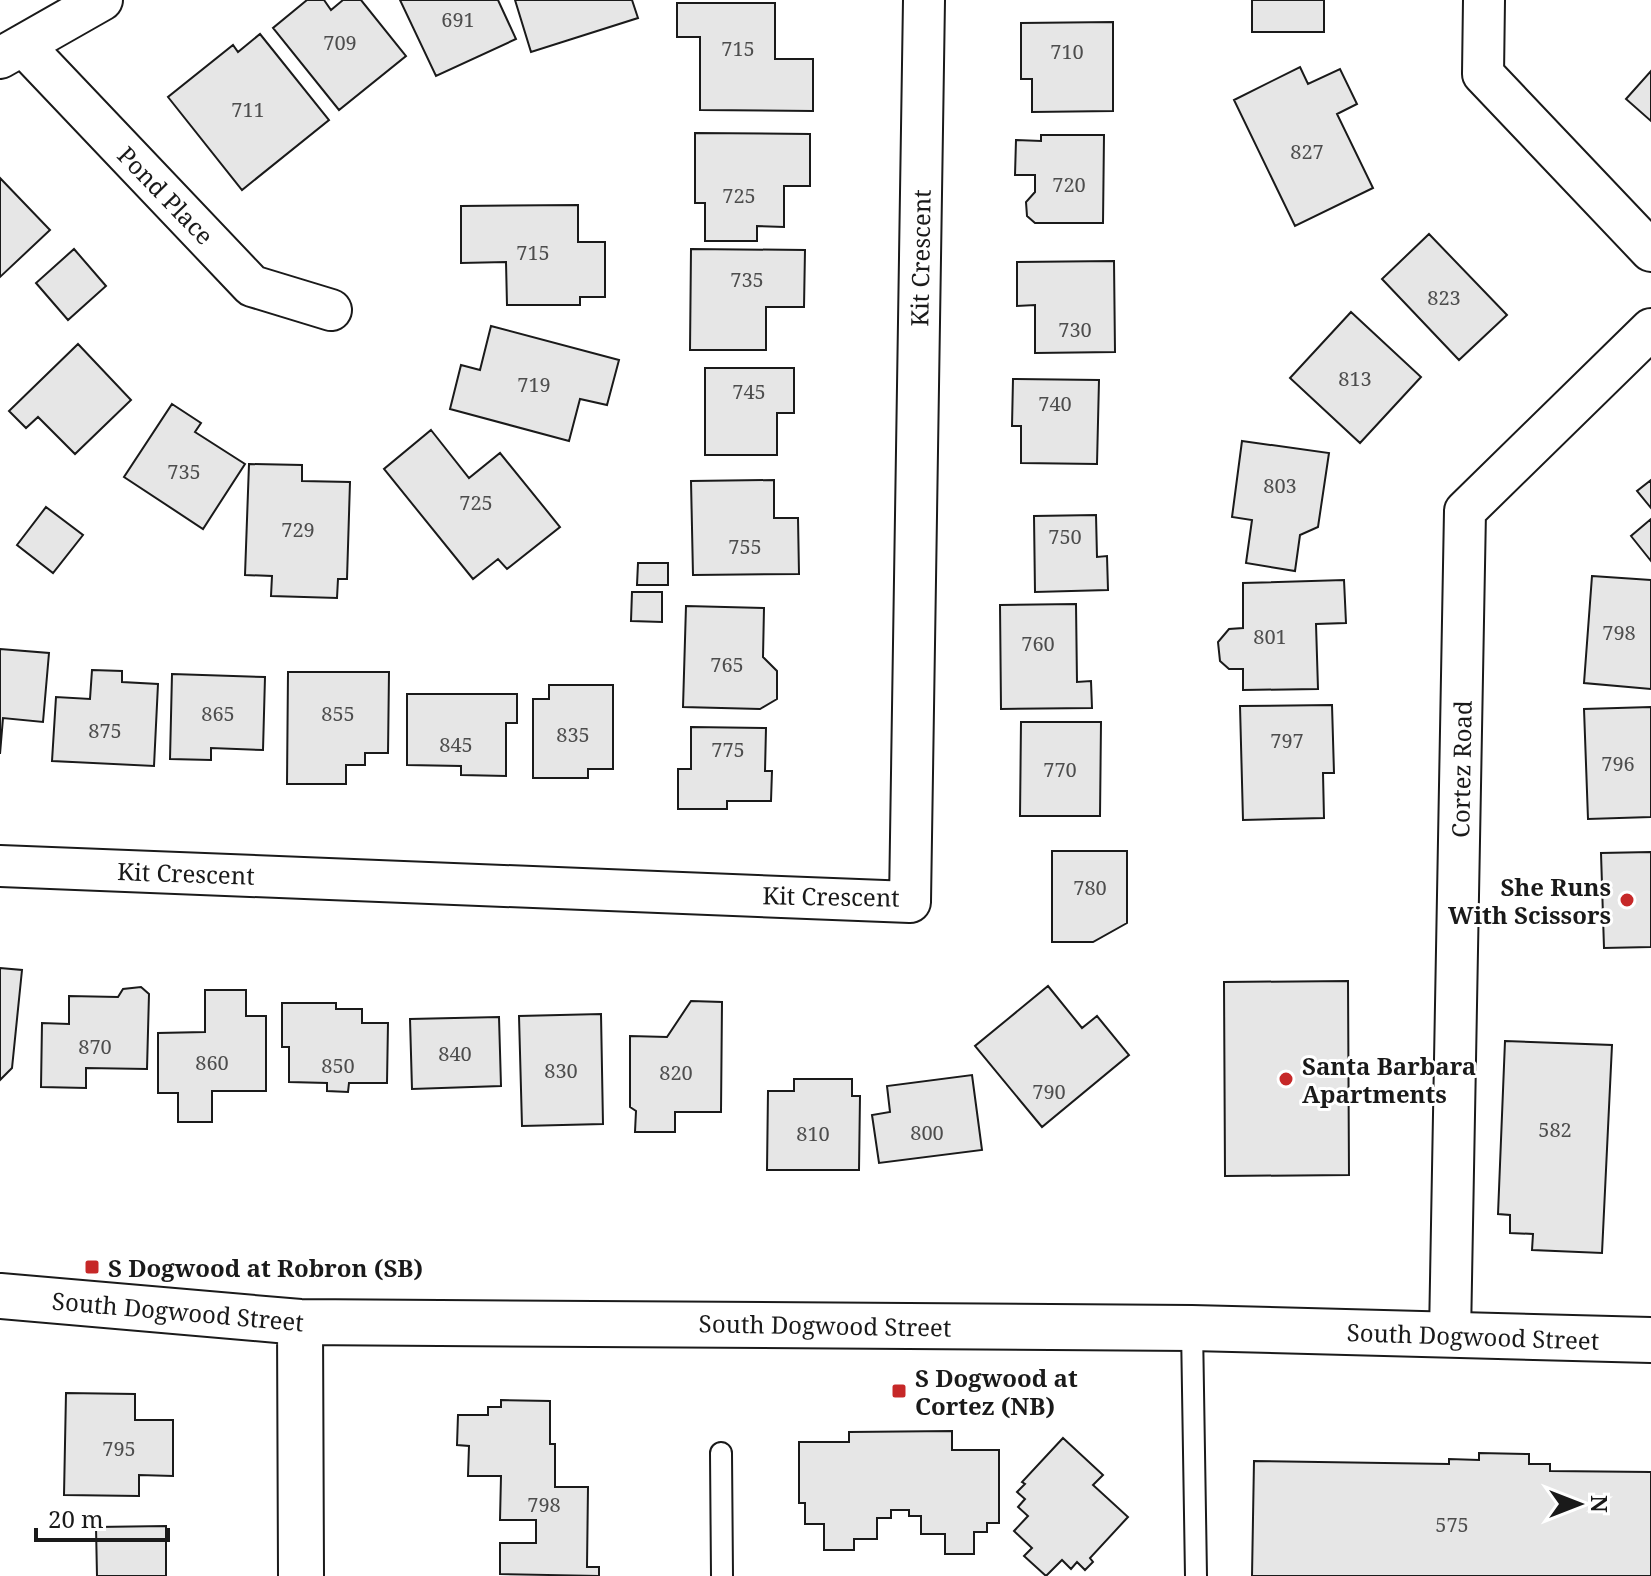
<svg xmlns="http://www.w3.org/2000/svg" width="1651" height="1576" font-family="'Noto Serif',serif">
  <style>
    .building { fill: #e6e6e6; stroke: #1a1a1a; stroke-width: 2 }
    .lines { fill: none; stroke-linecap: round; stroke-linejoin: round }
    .lane-casing { stroke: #1a1a1a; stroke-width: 24 }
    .street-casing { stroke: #1a1a1a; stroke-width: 44 }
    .secondary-casing { stroke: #1a1a1a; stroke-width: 48 }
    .lane { stroke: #fff; stroke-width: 20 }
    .street { stroke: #fff; stroke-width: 40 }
    .secondary { stroke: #fff; stroke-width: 44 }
    .poi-dot { fill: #c62828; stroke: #fff; stroke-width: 3 }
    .labels { text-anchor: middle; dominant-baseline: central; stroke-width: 6; stroke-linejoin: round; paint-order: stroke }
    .number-label { font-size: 20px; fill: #4d4d4d }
    .street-label { font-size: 24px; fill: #1a1a1a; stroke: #fff }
    .poi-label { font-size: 24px; font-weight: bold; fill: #1a1a1a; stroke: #fff; text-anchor: start }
  </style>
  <rect width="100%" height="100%" fill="#fff"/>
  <path class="building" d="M 307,0 L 324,0 L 331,10 L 343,0 L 361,0 L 406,56 L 339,110 L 273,28 Z
    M 400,0 L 498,0 L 516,39 L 436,76 Z
    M 515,0 L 632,0 L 638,18 L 531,52 Z
    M 1252,0 L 1324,0 L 1324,32 L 1252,32 Z
    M 677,3 L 775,3 L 775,59 L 813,59 L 813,111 L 700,110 L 700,37 L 677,37 Z
    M 1113,22 L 1113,111 L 1032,112 L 1032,79 L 1021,79 L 1021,23 Z
    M 260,34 L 329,120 L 242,190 L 168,97 L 233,45 L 238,52 Z
    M 1300,67 L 1308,84 L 1340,69 L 1357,104 L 1337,114 L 1373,188 L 1295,226 L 1234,100 Z
    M 1651,71 L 1651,121 L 1626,99 Z
    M 695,133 L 810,134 L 810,186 L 784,186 L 784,227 L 757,226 L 757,241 L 705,241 L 705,203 L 695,203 Z
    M 1041,135 L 1104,135 L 1103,223 L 1035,223 L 1027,216 L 1026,202 L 1035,192 L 1035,175 L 1015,175 L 1016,140 L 1041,141 Z
    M 0,178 L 50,230 L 0,277 Z
    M 578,205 L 578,242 L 605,242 L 605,297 L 580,297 L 580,305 L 507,305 L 506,262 L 461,263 L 461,206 Z
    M 1429,234 L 1507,315 L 1459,360 L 1382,279 Z
    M 74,249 L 106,286 L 68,320 L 36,283 Z
    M 691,249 L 805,250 L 804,307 L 766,307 L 766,350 L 690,350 Z
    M 1114,261 L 1115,352 L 1035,353 L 1035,305 L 1017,306 L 1017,262 Z
    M 1351,312 L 1421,377 L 1360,443 L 1290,378 Z
    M 491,326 L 619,360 L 607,405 L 580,399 L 569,441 L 450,409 L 461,365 L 480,370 Z
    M 78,344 L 131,400 L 75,454 L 38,417 L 26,428 L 9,411 Z
    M 705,368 L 794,368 L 794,413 L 777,413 L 777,455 L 705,455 Z
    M 1013,379 L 1099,380 L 1097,464 L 1021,463 L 1021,426 L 1012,426 Z
    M 172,404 L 201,423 L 195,432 L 245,464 L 203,529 L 124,477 Z
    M 431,430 L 469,478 L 500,453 L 560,527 L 507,569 L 498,559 L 473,579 L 384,469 Z
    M 1242,441 L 1329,453 L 1318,527 L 1300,535 L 1295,571 L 1246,563 L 1252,520 L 1232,517 Z
    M 249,464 L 302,465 L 302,481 L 350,482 L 347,579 L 338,579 L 337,598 L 271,596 L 272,576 L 245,575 Z
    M 774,480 L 774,518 L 798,518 L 799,574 L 693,575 L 691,481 Z
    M 1651,480 L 1651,508 L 1637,491 Z
    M 46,507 L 83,535 L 53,573 L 17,545 Z
    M 1096,515 L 1097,557 L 1107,556 L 1108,590 L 1035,592 L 1034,516 Z
    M 1651,519 L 1651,561 L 1631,536 Z
    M 638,563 L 668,563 L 668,585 L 637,585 Z
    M 1592,576 L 1651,580 L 1651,689 L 1584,683 Z
    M 1344,580 L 1346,623 L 1316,624 L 1318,689 L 1243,690 L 1243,669 L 1229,669 L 1220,661 L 1218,642 L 1229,629 L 1243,628 L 1243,583 Z
    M 632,592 L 662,592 L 662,622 L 631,621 Z
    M 1076,604 L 1077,682 L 1091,681 L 1092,708 L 1001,709 L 1000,605 Z
    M 686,606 L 764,608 L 763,657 L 777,671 L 777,699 L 760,709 L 683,707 Z
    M 0,649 L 49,653 L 43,722 L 3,718 L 0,754 Z
    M 92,670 L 122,671 L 122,682 L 158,684 L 154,766 L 52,761 L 56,697 L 90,699 Z
    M 288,672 L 389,672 L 388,753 L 365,753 L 365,765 L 346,765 L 346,784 L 287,784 Z
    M 172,674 L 265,677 L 263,750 L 211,748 L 211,760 L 170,759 Z
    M 549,685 L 613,685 L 613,769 L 588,769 L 588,778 L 533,778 L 533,699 L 549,699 Z
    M 407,694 L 517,694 L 517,723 L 506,723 L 506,776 L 461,775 L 461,766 L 407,765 Z
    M 1332,705 L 1334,773 L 1323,773 L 1324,818 L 1243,820 L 1240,706 Z
    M 1651,707 L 1651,817 L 1588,819 L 1584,709 Z
    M 1021,722 L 1101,722 L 1100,816 L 1020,816 Z
    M 691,727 L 766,728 L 765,771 L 772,771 L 771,801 L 727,801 L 727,809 L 678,809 L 678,769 L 691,769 Z
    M 1052,851 L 1127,851 L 1127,923 L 1093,942 L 1052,942 Z
    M 1651,852 L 1651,947 L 1604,948 L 1601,853 Z
    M 0,968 L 22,970 L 12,1068 L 0,1080 Z
    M 1348,981 L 1349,1175 L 1225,1176 L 1224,982 Z
    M 1048,986 L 1082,1028 L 1097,1016 L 1129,1055 L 1042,1127 L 975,1046 Z
    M 141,987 L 149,994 L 147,1069 L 86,1068 L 86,1088 L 41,1087 L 42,1023 L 69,1024 L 69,996 L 118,997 L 123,989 Z
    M 205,990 L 246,990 L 246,1016 L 266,1016 L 266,1091 L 212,1091 L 212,1122 L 178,1122 L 178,1093 L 158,1093 L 158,1033 L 205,1032 Z
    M 691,1001 L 722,1002 L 721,1112 L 675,1112 L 675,1132 L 635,1132 L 636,1111 L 630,1107 L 630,1036 L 667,1037 Z
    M 282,1003 L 336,1003 L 336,1009 L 362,1009 L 362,1023 L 388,1023 L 387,1083 L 349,1083 L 348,1092 L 327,1091 L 327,1083 L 289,1082 L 289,1047 L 282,1047 Z
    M 601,1014 L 603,1124 L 522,1126 L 519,1016 Z
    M 499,1017 L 501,1086 L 412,1089 L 410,1019 Z
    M 1505,1041 L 1612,1045 L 1602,1253 L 1532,1250 L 1533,1234 L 1510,1233 L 1510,1215 L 1498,1214 Z
    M 972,1075 L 982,1150 L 879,1163 L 872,1115 L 890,1112 L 887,1086 Z
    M 794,1079 L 852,1079 L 852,1096 L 860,1096 L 859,1170 L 767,1170 L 768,1091 L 794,1091 Z
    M 66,1393 L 135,1394 L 135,1420 L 173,1420 L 173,1476 L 139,1475 L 139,1496 L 64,1495 Z
    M 501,1400 L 550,1401 L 550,1444 L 555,1444 L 555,1487 L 588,1487 L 587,1567 L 599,1567 L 599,1576 L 500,1574 L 500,1543 L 536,1543 L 536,1520 L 500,1520 L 501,1476 L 468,1476 L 469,1446 L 457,1445 L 458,1415 L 488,1415 L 488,1407 L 501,1407 Z
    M 952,1431 L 952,1450 L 999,1450 L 999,1523 L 987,1523 L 987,1532 L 974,1532 L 974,1554 L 945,1554 L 945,1534 L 921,1534 L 921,1516 L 909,1516 L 909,1510 L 891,1510 L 891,1518 L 877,1518 L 877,1539 L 854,1539 L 854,1550 L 824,1550 L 824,1524 L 805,1524 L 805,1503 L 799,1503 L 799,1442 L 849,1442 L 849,1432 Z
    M 1063,1438 L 1103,1475 L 1093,1485 L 1128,1517 L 1090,1558 L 1093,1562 L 1085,1570 L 1077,1562 L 1071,1569 L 1062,1560 L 1046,1576 L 1024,1556 L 1032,1548 L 1014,1531 L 1028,1516 L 1018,1507 L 1025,1499 L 1017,1492 L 1025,1484 L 1022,1482 Z
    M 1479,1453 L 1529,1454 L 1529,1464 L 1550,1464 L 1550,1471 L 1651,1472 L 1651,1576 L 1252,1576 L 1254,1461 L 1449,1464 L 1449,1459 L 1479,1460 Z
    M 166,1526 L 166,1576 L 97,1576 L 96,1527 Z"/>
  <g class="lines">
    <g class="lane-casing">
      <path id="lane" d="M 1192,1328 L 1196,1576
        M 721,1453 L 722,1576"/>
    </g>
    <g class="street-casing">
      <path id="street" d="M 1484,0 L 1483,74 L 1651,251
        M 23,45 L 252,286 L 331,310
        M 0,58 L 102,0
        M 0,866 L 910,902 L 924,0
        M 1450,1335 L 1465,511 L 1651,329"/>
    </g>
    <g class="secondary-casing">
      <path id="secondary" d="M 0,1296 L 300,1322 L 1192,1328 L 1651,1340
        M 300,1322 L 301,1576"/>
    </g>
    <use href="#lane" class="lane"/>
    <use href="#street" class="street"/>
    <use href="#secondary" class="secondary"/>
  </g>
  <g class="poi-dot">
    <circle cx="1627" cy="900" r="8"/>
    <circle cx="1286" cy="1079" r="8"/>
    <rect x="84" y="1259" width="16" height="16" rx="4"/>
    <rect x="891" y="1383" width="16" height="16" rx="4"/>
  </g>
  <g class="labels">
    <g class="number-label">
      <text x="458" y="19">691</text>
      <text x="340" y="42">709</text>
      <text x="738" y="48">715</text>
      <text x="1067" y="51">710</text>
      <text x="248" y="109">711</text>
      <text x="1307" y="151">827</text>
      <text x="1069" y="184">720</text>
      <text x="739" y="195">725</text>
      <text x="533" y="252">715</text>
      <text x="747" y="279">735</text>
      <text x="1444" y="297">823</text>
      <text x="1075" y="329">730</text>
      <text x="1355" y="378">813</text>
      <text x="534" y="384">719</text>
      <text x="749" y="391">745</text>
      <text x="1055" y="403">740</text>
      <text x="184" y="471">735</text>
      <text x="1280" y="485">803</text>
      <text x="476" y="502">725</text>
      <text x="298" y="529">729</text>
      <text x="1065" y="536">750</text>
      <text x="745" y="546">755</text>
      <text x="1619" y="632">798</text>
      <text x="1270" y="636">801</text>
      <text x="1038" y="643">760</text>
      <text x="727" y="664">765</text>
      <text x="218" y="713">865</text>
      <text x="338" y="713">855</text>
      <text x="105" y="730">875</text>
      <text x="573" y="734">835</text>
      <text x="1287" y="740">797</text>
      <text x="456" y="744">845</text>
      <text x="728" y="749">775</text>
      <text x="1618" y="763">796</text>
      <text x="1060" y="769">770</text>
      <text x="1090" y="887">780</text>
      <text x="95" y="1046">870</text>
      <text x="455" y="1053">840</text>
      <text x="212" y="1062">860</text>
      <text x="338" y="1065">850</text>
      <text x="561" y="1070">830</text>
      <text x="676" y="1072">820</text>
      <text x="1049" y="1091">790</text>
      <text x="1555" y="1129">582</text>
      <text x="927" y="1132">800</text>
      <text x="813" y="1133">810</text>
      <text x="119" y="1448">795</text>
      <text x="544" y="1504">798</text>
      <text x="1452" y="1524">575</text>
    </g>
    <g class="street-label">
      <text transform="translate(166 195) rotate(46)">Pond Place</text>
      <text transform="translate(920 258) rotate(-89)">Kit Crescent</text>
      <text transform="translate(1461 769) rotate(-89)">Cortez Road</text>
      <text transform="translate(186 873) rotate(2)">Kit Crescent</text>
      <text transform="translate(831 896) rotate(1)">Kit Crescent</text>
      <text transform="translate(178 1311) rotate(5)">South Dogwood Street</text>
      <text transform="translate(825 1325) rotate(1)">South Dogwood Street</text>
      <text transform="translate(1473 1336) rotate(2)">South Dogwood Street</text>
    </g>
    <g class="poi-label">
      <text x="1611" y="886" text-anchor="end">She Runs<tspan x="1611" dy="28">With Scissors</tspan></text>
      <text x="1302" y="1065">Santa Barbara<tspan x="1302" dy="28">Apartments</tspan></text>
      <text x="108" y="1267">S Dogwood at Robron (SB)</text>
      <text x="915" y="1377">S Dogwood at<tspan x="915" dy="28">Cortez (NB)</tspan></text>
    </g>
  </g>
  <g transform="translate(1579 1504) rotate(90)" stroke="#ffffff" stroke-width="6" paint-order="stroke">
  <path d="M0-6L14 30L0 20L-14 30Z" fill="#1a1a1a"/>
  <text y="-12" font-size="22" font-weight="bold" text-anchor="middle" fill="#1a1a1a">N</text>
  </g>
  <path d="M36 1528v12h132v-12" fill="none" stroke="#1a1a1a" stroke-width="4"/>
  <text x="48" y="1528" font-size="24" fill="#1a1a1a" stroke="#ffffff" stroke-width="6" paint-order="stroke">20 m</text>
</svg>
